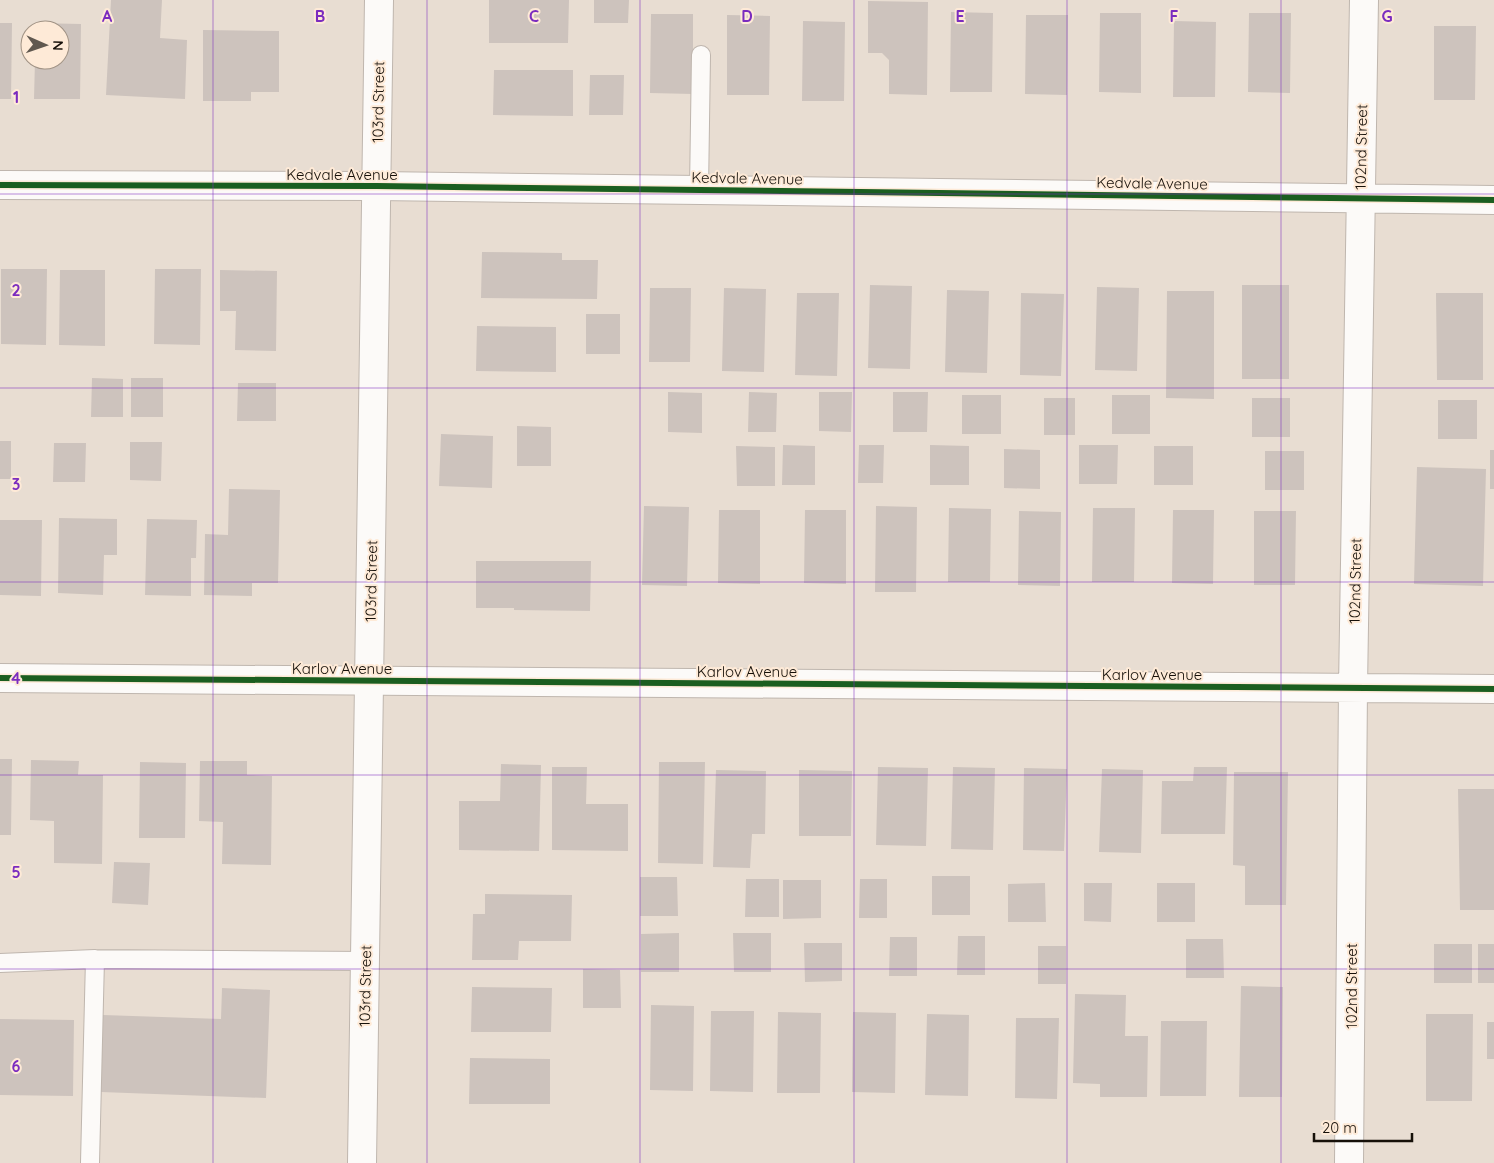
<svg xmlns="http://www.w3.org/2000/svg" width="1494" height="1163" font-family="Quicksand,sans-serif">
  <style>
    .building { fill: #cdc3bd }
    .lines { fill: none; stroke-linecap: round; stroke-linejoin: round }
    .lane-casing { stroke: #bfb6ae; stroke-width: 20 }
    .street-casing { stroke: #bfb6ae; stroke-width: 30 }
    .secondary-casing { stroke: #bfb6ae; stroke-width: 30 }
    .lane { stroke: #fcfaf8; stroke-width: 18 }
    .street { stroke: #fcfaf8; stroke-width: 28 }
    .secondary { stroke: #fcfaf8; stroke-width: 28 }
    .cycleway-casing { stroke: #feead7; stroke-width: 9 }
    .cycleway { stroke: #1b5e20; stroke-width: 6 }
    .grid { fill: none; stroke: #7b2cbf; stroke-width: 1; stroke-opacity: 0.55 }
    .labels { text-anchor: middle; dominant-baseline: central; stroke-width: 4; stroke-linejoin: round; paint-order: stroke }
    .street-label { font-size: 15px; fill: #161009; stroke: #feead7 }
    .grid-label { font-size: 16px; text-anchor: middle; font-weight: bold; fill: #7b2cbf; stroke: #feead7; stroke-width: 4; stroke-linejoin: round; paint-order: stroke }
  </style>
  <rect width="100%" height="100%" fill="#e8ddd2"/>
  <path class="building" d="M 111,0 L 162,0 L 160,38 L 187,40 L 185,99 L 106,95 Z
    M 489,0 L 569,0 L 568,43 L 489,43 Z
    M 594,0 L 629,0 L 628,23 L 594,23 Z
    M 868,1 L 928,2 L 927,95 L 889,94 L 889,60 L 882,53 L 868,53 Z
    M 951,12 L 993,13 L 992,92 L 950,92 Z
    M 1100,13 L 1141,13 L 1141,93 L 1099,92 Z
    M 1249,13 L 1291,13 L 1290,93 L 1248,92 Z
    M 651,14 L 693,14 L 693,94 L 650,93 Z
    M 727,15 L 770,16 L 769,95 L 727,95 Z
    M 1026,15 L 1068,15 L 1067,95 L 1025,94 Z
    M 803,21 L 845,22 L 844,101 L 802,101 Z
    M 1174,21 L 1216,22 L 1215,97 L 1173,97 Z
    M 0,23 L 12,23 L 11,99 L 0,99 Z
    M 35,23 L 81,24 L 80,99 L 34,99 L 35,60 L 60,60 L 60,30 L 35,30 Z
    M 1434,26 L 1476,26 L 1475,100 L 1434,100 Z
    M 203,30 L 279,31 L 279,92 L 251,92 L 251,101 L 203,101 Z
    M 494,70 L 573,70 L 573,116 L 493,115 Z
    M 590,75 L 624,75 L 623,115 L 589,115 Z
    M 482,252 L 562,253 L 562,260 L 598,260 L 597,299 L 481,298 Z
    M 1,269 L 47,269 L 46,345 L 1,344 Z
    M 155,269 L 201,269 L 200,345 L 154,344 Z
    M 60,270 L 105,270 L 105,346 L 59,345 Z
    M 220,270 L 277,271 L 276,351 L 235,350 L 236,311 L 220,311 Z
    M 870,285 L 912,286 L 910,369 L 868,368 Z
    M 1242,285 L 1289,285 L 1289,379 L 1242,379 Z
    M 1097,287 L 1139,288 L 1137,371 L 1095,370 Z
    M 650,288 L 691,288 L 690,362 L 649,362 Z
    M 724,288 L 766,289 L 764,372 L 722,371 Z
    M 947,290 L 989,291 L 987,373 L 945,372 Z
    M 1167,291 L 1214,291 L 1214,399 L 1166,398 Z
    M 797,293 L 839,293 L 837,376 L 795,375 Z
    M 1021,293 L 1064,294 L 1061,376 L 1020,375 Z
    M 1436,293 L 1483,293 L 1483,380 L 1437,380 Z
    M 586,314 L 620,314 L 620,354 L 586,354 Z
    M 477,326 L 556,327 L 556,372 L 476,371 Z
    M 92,378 L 123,379 L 123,417 L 91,417 Z
    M 131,378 L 163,378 L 163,417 L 131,417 Z
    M 238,383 L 276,383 L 276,421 L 237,421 Z
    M 668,392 L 702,393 L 702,433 L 668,432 Z
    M 749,392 L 777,393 L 776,432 L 748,432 Z
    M 819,392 L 852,392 L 851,432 L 819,431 Z
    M 893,392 L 928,392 L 927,432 L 893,432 Z
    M 962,395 L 1001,395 L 1001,434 L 962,434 Z
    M 1112,395 L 1150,395 L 1150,434 L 1112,434 Z
    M 1044,398 L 1075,398 L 1075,435 L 1044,435 Z
    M 1252,398 L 1290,398 L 1290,437 L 1252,437 Z
    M 1438,400 L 1477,400 L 1477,439 L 1438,439 Z
    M 517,426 L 551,427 L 551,466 L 517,466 Z
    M 441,434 L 493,436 L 492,488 L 439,486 Z
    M 0,441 L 11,441 L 11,479 L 0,479 Z
    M 130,442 L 162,442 L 161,481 L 130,480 Z
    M 54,443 L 86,443 L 85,482 L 53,482 Z
    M 783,445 L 815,446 L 815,485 L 782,485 Z
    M 859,445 L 884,445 L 883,483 L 858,483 Z
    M 930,445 L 969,446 L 969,485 L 930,485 Z
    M 1079,445 L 1118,445 L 1117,484 L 1079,484 Z
    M 736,446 L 775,447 L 775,486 L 737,486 Z
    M 1154,446 L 1193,446 L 1193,485 L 1154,485 Z
    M 1004,449 L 1040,450 L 1040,489 L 1004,488 Z
    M 1490,450 L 1494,450 L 1494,489 L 1490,489 Z
    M 1265,451 L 1304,451 L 1304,490 L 1265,490 Z
    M 1417,467 L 1486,469 L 1483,586 L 1414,584 Z
    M 229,489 L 280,490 L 278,583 L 252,583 L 252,596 L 204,595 L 205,534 L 228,535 Z
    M 644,506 L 689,507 L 687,586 L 642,585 Z
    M 876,506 L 917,507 L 916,592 L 875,592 Z
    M 949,508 L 991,509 L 990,582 L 948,582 Z
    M 1093,508 L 1135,508 L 1134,582 L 1092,582 Z
    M 719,510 L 760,510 L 760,584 L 718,583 Z
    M 805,510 L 846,510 L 846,584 L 804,583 Z
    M 1173,510 L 1214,510 L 1213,584 L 1172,583 Z
    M 1019,511 L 1061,512 L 1060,586 L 1018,585 Z
    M 1254,511 L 1296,511 L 1295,585 L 1254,585 Z
    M 59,518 L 117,519 L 117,555 L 104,555 L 103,595 L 58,593 Z
    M 147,519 L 197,520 L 196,558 L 191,558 L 191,596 L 145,595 Z
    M 0,520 L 42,520 L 41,596 L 0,595 Z
    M 476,561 L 591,561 L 590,611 L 514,610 L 514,608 L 476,608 Z
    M 0,759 L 12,759 L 11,835 L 0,835 Z
    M 31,760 L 79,761 L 78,775 L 103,775 L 102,864 L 54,863 L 54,821 L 30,820 Z
    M 200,761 L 247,761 L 247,775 L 272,776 L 271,865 L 222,864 L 223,822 L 199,821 Z
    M 140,762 L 186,763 L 185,838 L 139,838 Z
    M 659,762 L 705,762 L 703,864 L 658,863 Z
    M 501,764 L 541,765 L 539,851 L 459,850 L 459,801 L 500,801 Z
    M 552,767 L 587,767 L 586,804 L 628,804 L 628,851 L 552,850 Z
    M 878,767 L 928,768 L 926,846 L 876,845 Z
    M 953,767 L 995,768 L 993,850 L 951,849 Z
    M 1194,767 L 1227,767 L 1225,834 L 1161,834 L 1162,781 L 1193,781 Z
    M 1024,768 L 1067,769 L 1064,851 L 1023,850 Z
    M 1102,769 L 1143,770 L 1141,853 L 1099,852 Z
    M 716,770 L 766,771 L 765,834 L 752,834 L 750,868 L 713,867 Z
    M 799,770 L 852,771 L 851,836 L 799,836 Z
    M 1234,772 L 1288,772 L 1286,905 L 1245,905 L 1245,866 L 1233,865 Z
    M 1458,789 L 1494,789 L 1494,910 L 1460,910 Z
    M 114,862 L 150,863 L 148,905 L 112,903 Z
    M 932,876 L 970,876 L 970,915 L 932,915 Z
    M 640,877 L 677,877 L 678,916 L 640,916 Z
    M 746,879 L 779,879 L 779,917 L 745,917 Z
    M 860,879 L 887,879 L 887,918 L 859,918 Z
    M 783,880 L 821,880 L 821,918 L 783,919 Z
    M 1045,883 L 1046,922 L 1008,922 L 1008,884 Z
    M 1084,883 L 1112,883 L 1111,922 L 1084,921 Z
    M 1157,883 L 1195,883 L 1195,922 L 1157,922 Z
    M 485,894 L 572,895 L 571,941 L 519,941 L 518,960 L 472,960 L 473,914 L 485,914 Z
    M 679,933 L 679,972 L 641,972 L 641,934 Z
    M 733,933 L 771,933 L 771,972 L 734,972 Z
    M 958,936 L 985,936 L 985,975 L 957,975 Z
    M 890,937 L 917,937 L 917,976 L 889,976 Z
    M 1186,939 L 1223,939 L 1224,978 L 1186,978 Z
    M 804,943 L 842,943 L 842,981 L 805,982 Z
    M 1434,944 L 1472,944 L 1472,983 L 1434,983 Z
    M 1478,944 L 1494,944 L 1494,983 L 1478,983 Z
    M 1038,946 L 1066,946 L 1066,984 L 1038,984 Z
    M 583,969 L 620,970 L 621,1008 L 583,1008 Z
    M 1241,986 L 1283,987 L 1282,1097 L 1239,1097 Z
    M 472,987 L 552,988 L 551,1032 L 471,1032 Z
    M 222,988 L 270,990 L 266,1098 L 101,1092 L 103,1015 L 221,1019 Z
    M 1075,994 L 1126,995 L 1125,1036 L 1148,1036 L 1147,1097 L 1100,1097 L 1100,1084 L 1073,1083 Z
    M 651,1005 L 694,1006 L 693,1091 L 650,1090 Z
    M 711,1011 L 754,1011 L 753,1092 L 710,1091 Z
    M 778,1012 L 821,1013 L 820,1093 L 777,1093 Z
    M 853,1012 L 896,1013 L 895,1093 L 852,1092 Z
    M 927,1014 L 969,1015 L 968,1096 L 925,1095 Z
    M 1426,1014 L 1473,1014 L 1472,1101 L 1426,1101 Z
    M 1016,1018 L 1059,1018 L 1057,1099 L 1015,1098 Z
    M 0,1019 L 74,1020 L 73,1096 L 0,1095 Z
    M 1161,1021 L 1207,1021 L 1206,1096 L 1160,1096 Z
    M 1487,1022 L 1494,1022 L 1494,1059 L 1487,1059 Z
    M 470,1058 L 550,1059 L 550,1104 L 469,1104 Z"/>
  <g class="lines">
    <g class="lane-casing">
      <path id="lane" d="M 699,190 L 701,55
        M 0,963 L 95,959 L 365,961
        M 90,1163 L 95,959"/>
    </g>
    <g class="street-casing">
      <path id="street" d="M 0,185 L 377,186 L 1494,200
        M 0,678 L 1494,689
        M 1349,1163 L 1353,688 L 1364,0"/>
    </g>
    <g class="secondary-casing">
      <path id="secondary" d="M 362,1163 L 379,0"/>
    </g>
    <use href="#lane" class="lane"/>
    <use href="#street" class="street"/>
    <use href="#secondary" class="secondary"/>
    <g class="cycleway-casing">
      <path id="cycleway" d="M 0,185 L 377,186 L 1494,200
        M 0,678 L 1494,689"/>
    </g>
    <use href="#cycleway" class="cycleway"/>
  </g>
  <path class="grid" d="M 213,0 L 213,1163M 427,0 L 427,1163M 640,0 L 640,1163M 854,0 L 854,1163M 1067,0 L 1067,1163M 1281,0 L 1281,1163M 0,194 L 1494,194M 0,388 L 1494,388M 0,582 L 1494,582M 0,775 L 1494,775M 0,969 L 1494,969"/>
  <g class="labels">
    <g class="street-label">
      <text transform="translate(378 102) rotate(-89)">103rd Street</text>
      <text transform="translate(1361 147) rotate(-89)">102nd Street</text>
      <text x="342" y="174">Kedvale Avenue</text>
      <text transform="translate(747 178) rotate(1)">Kedvale Avenue</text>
      <text transform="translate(1152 183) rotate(1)">Kedvale Avenue</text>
      <text transform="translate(371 581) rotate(-89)">103rd Street</text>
      <text transform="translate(1355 581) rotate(-89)">102nd Street</text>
      <text x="342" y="668">Karlov Avenue</text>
      <text x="747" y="671">Karlov Avenue</text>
      <text x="1152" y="674">Karlov Avenue</text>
      <text transform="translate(365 986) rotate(-89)">103rd Street</text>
      <text transform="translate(1351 986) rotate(-90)">102nd Street</text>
    </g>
  </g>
  <g class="grid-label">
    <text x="107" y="22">A</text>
    <text x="320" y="22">B</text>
    <text x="534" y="22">C</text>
    <text x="747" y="22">D</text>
    <text x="960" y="22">E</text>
    <text x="1174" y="22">F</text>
    <text x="1387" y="22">G</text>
    <text x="16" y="103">1</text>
    <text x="16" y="296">2</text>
    <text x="16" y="490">3</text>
    <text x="16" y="684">4</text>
    <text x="16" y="878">5</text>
    <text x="16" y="1072">6</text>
  </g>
  <g transform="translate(45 45) rotate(92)"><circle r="24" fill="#feead7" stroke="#a19385"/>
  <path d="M0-4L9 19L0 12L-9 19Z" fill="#60584f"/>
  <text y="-8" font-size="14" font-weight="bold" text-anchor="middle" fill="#161009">N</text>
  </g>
  <path d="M1314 1133v8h98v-8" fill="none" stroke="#161009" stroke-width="2.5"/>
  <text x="1322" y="1133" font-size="15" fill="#161009" stroke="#feead7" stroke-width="4" paint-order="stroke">20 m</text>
</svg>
